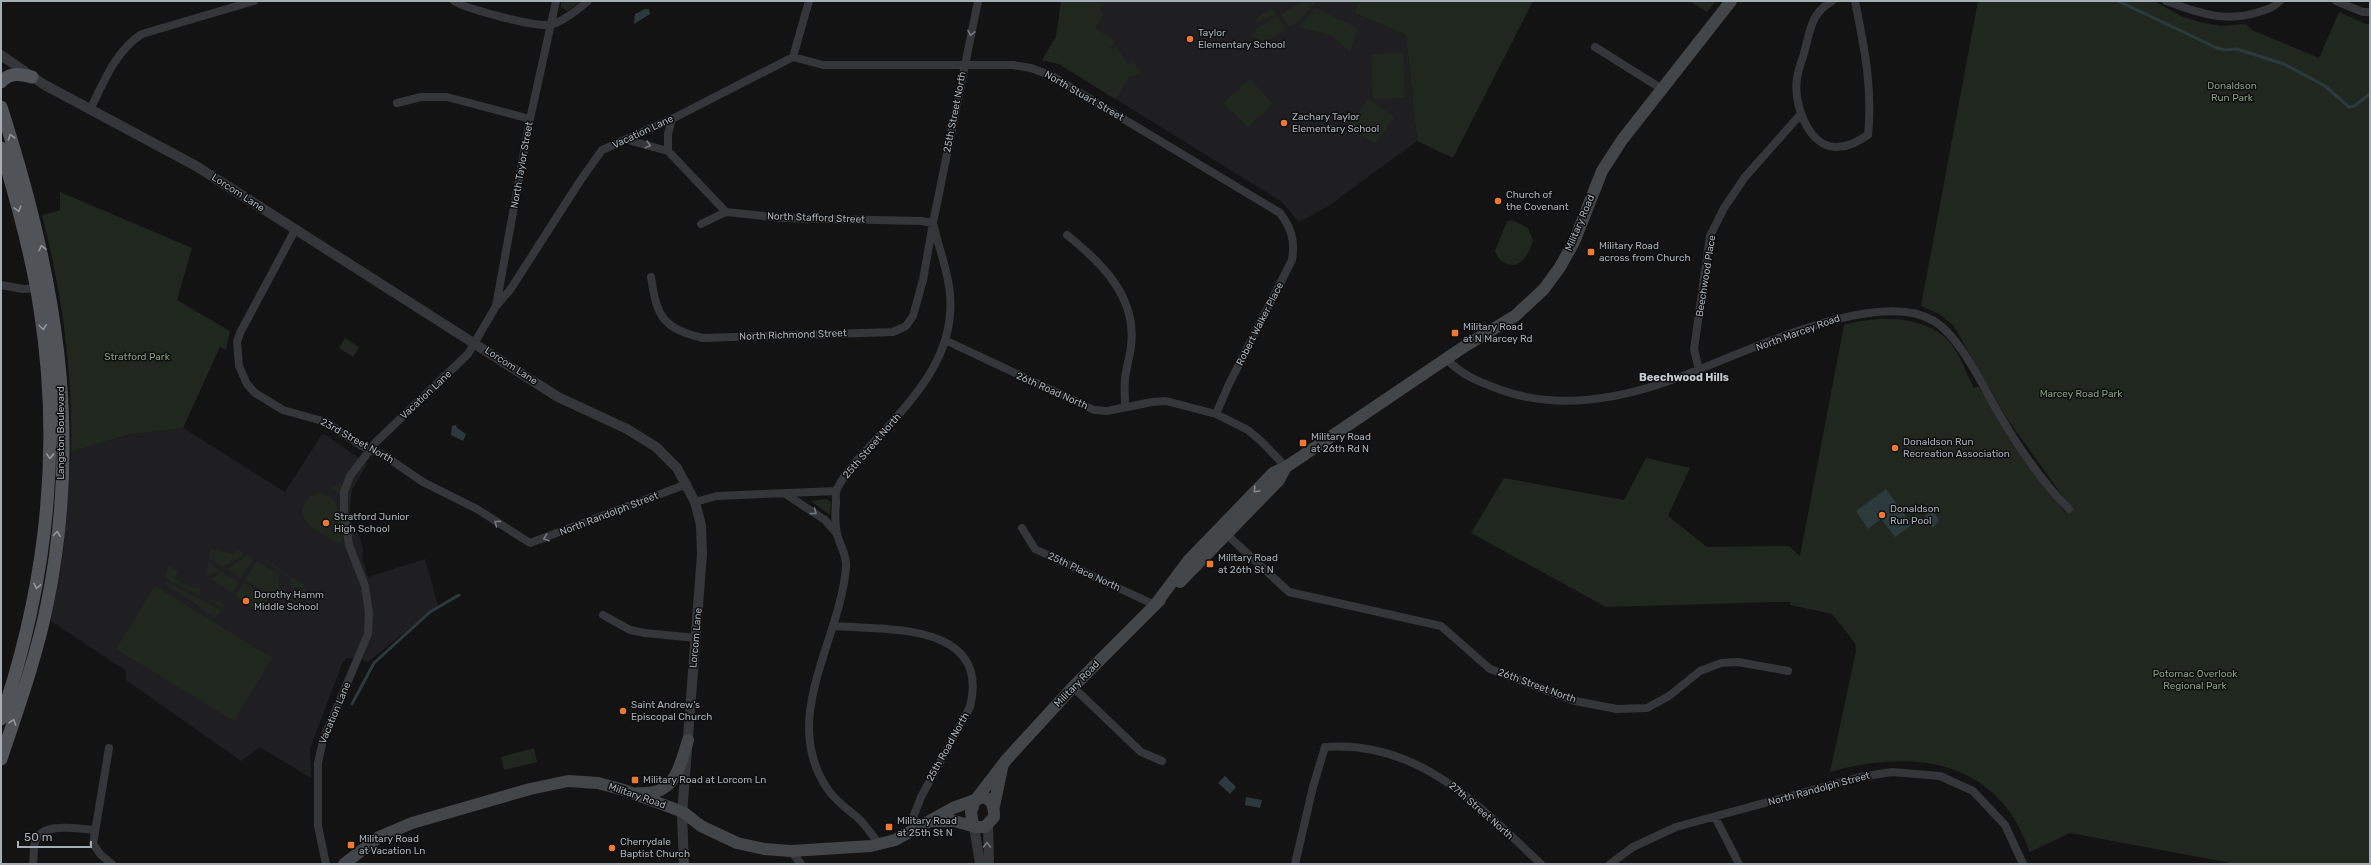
<svg xmlns="http://www.w3.org/2000/svg" width="2371" height="865" font-family="Rubik,sans-serif">
  <style>
    .built { fill: #1f1f21 }
    .green { fill: #20271f }
    .water { fill: #2c3a3d }
    .lines { fill: none; stroke-linecap: round; stroke-linejoin: round }
    .stream { stroke: #2c3a3d; stroke-width: 3 }
    .minor { stroke: #343639; stroke-width: 8 }
    .tertiary { stroke: #343639; stroke-width: 10 }
    .secondary { stroke: #424649; stroke-width: 12 }
    .primary { stroke: #505458; stroke-width: 13 }
    .oneway { stroke: #72787d }
    .oneway2 { stroke: #90989d }
    .oneway3 { stroke: #828a8f }
    .poi-dot { fill: #ed7932; stroke: #0e0e0f; stroke-width: 1.5 }
    .labels { text-anchor: middle; dominant-baseline: central; stroke-width: 3; stroke-linejoin: round; paint-order: stroke }
    .poi-label { font-size: 10px; fill: #a5aeb4; stroke: #0e0e0f; text-anchor: start }
    .park-label { font-size: 10px; fill: #849f7c; stroke: #0e0e0f }
    .street-label { font-size: 10px; fill: #a5aeb4; stroke: #0e0e0f }
    .neighbourhood-label { font-size: 11px; font-weight: bold; fill: #c5ccd1; stroke: #0e0e0f }
  </style>
  <rect width="100%" height="100%" fill="#131314"/>
  <path class="built" d="M 1109,1 L 1359,1 L 1354,13 L 1406,35 L 1417,141 L 1327,207 L 1299,222 L 1282,202 L 1059,64 L 1042,60 L 1056,37 Z
    M 183,428 L 285,492 L 322,434 L 326,435 L 367,464 L 352,490 L 350,507 L 351,524 L 360,537 L 363,549 L 362,559 L 368,577 L 425,559 L 438,605 L 368,662 L 359,658 L 347,658 L 342,664 L 310,748 L 311,778 L 260,747 L 241,761 L 126,680 L 126,671 L 51,621 L 63,554 L 71,452 L 128,435 Z"/>
  <path class="green" d="M 561,1 L 581,1 L 567,11 L 561,7 Z
    M 1061,1 L 1109,1 L 1099,8 L 1103,15 L 1095,28 L 1114,40 L 1114,45 L 1110,47 L 1111,49 L 1115,46 L 1117,48 L 1128,64 L 1134,62 L 1141,74 L 1130,77 L 1115,99 L 1059,64 L 1042,60 L 1056,37 Z
    M 1304,1 L 1316,1 L 1300,20 L 1289,27 L 1281,14 Z
    M 1359,1 L 1533,1 L 1453,158 L 1417,141 L 1406,35 L 1354,13 Z
    M 1689,1 L 1716,1 L 1707,12 Z
    M 1978,1 L 2154,1 L 2181,16 L 2199,22 L 2221,26 L 2246,24 L 2252,30 L 2319,58 L 2339,12 L 2366,24 L 2370,24 L 2370,864 L 2236,864 L 2070,833 L 2030,852 C 2024,838 2018,823 2009,811 C 1966,753 1893,754 1830,772 L 1856,651 L 1855,643 L 1832,614 L 1790,605 L 1790,602 L 1775,602 L 1606,607 L 1471,533 L 1504,478 L 1624,500 L 1646,458 L 1690,468 L 1668,516 L 1707,547 L 1789,546 L 1800,556 L 1844,325 C 1877,316 1919,314 1947,339 C 1959,351 1966,373 1974,388 L 1978,386 L 2065,513 L 2069,505 L 2006,417 L 1953,325 L 1939,314 L 1921,306 Z
    M 1272,8 L 1276,14 L 1257,23 L 1255,19 Z
    M 1315,8 L 1358,28 L 1350,52 L 1330,35 L 1299,27 Z
    M 1277,16 L 1286,29 L 1260,45 L 1253,34 L 1257,31 L 1256,29 Z
    M 1403,53 L 1405,98 L 1373,99 L 1371,54 Z
    M 1250,79 L 1273,104 L 1248,127 L 1223,103 Z
    M 1368,99 L 1395,117 L 1375,144 L 1349,125 Z
    M 60,192 L 192,248 L 177,300 L 230,331 L 226,350 L 220,347 L 183,428 L 128,435 L 71,452 C 73,372 62,293 42,215 L 60,210 Z
    M 1512,220 L 1528,228 L 1533,240 C 1530,252 1521,271 1505,263 C 1499,260 1497,257 1495,251 L 1507,221 Z
    M 345,338 L 359,347 L 353,357 L 339,348 Z
    M 342,482 L 340,494 L 331,488 Z
    M 321,493 C 326,494 330,496 333,499 C 339,505 346,537 341,543 L 336,542 C 323,534 296,524 304,504 C 307,496 314,494 321,493 Z
    M 826,499 L 831,502 L 830,515 L 811,501 Z
    M 211,549 L 234,554 L 238,549 L 245,554 L 223,567 L 209,558 Z
    M 248,555 L 253,559 L 241,578 L 227,569 Z
    M 262,559 L 264,559 L 306,586 L 292,588 L 290,578 Z
    M 257,561 L 278,574 L 280,590 L 272,591 L 269,595 L 245,580 Z
    M 209,563 L 219,570 L 208,576 L 206,574 Z
    M 168,565 L 179,572 L 174,579 L 193,588 L 198,586 L 201,589 L 199,595 L 216,602 L 218,601 L 224,605 L 222,607 L 165,578 Z
    M 222,572 L 238,582 L 232,593 L 211,579 Z
    M 163,582 L 164,581 L 221,610 L 217,616 L 214,617 Z
    M 244,583 L 267,598 L 261,615 L 235,596 Z
    M 155,586 L 272,658 L 234,721 L 116,649 Z
    M 306,588 L 307,591 L 301,592 L 303,601 L 290,598 L 289,595 Z
    M 534,748 L 537,762 L 504,770 L 501,757 Z"/>
  <path class="water" d="M 645,9 L 649,9 L 650,14 L 634,24 L 635,14 Z
    M 456,425 L 457,428 L 466,434 L 463,441 L 451,435 L 452,426 Z
    M 1886,489 L 1912,525 L 1895,537 L 1881,519 L 1868,529 L 1856,511 Z
    M 1933,509 L 1939,521 L 1933,528 L 1925,516 Z
    M 1225,776 L 1236,787 L 1230,794 L 1218,783 Z
    M 1246,797 L 1262,800 L 1260,808 L 1245,805 Z"/>
  <g class="lines">
    <path class="stream" d="M 2118,1 L 2215,47 L 2224,50 L 2237,49 L 2284,64 L 2325,86 L 2349,107 L 2354,106 L 2370,94
      M 352,704 L 374,663 L 430,612 L 459,595"/>
    <path class="minor" d="M 454,1 C 468,10 533,26 549,25 C 560,24 580,8 588,1
      M 1832,1 C 1811,14 1811,28 1805,49 C 1803,59 1798,69 1797,79 C 1793,102 1808,148 1837,147 C 1849,147 1858,141 1868,135 C 1873,89 1864,46 1855,1
      M 2166,1 C 2199,13 2224,23 2259,12 C 2268,9 2273,8 2280,1
      M 2336,1 L 2363,12 L 2370,12
      M 1595,47 L 1662,89
      M 793,57 L 823,65 L 1013,65 L 1031,68 L 1052,76 L 1280,213 C 1292,229 1295,241 1292,260 L 1229,384 L 1216,414
      M 793,57 L 809,1
      M 397,103 L 421,97 L 447,97 L 530,119
      M 90,110 C 103,83 116,50 142,34 L 254,1
      M 628,140 L 668,151 L 726,212
      M 668,151 L 668,134 L 672,119
      M 701,224 L 726,212 L 782,218 L 921,221 L 933,223 C 938,246 948,270 950,294 C 955,350 921,391 885,430 C 869,448 848,467 837,489 C 835,493 836,498 836,503 C 835,513 835,524 837,534 C 840,546 847,555 846,567 C 840,642 778,720 829,791 C 837,802 847,809 857,817 C 866,825 872,835 879,844
      M 295,230 L 240,333 L 237,342 L 239,366 L 247,384 L 255,393 L 283,410 L 326,422 L 360,445 L 385,456 L 423,482 L 477,509 L 530,543 L 687,484
      M 1067,235 C 1102,263 1137,297 1131,346 C 1130,357 1126,368 1125,379 C 1124,388 1125,398 1125,406
      M 651,277 C 657,318 663,328 703,338 L 893,332 L 906,326 L 913,316 L 923,280 L 933,223 L 978,1
      M 1,285 L 23,289 L 40,288
      M 496,306 L 530,119 L 556,1
      M 947,341 L 1094,410 L 1107,411 L 1152,402 L 1166,401 L 1216,414 L 1248,430 L 1262,442 L 1286,467
      M 1446,359 C 1465,377 1477,381 1501,390 C 1554,409 1614,400 1666,382 C 1730,361 1874,284 1934,321 C 1961,337 1985,391 2002,419 C 2021,451 2043,483 2069,509
      M 1699,370 L 1694,349 L 1710,236 L 1724,208 L 1745,177 L 1800,115
      M 787,495 L 825,520 L 837,534
      M 695,502 L 717,496 L 836,491
      M 1022,528 L 1035,549 L 1155,605
      M 1224,532 L 1289,592 L 1441,626 L 1490,669 L 1575,701 L 1617,709 L 1647,708 L 1669,696 L 1700,671 L 1721,663 L 1738,662 L 1788,671
      M 603,615 L 630,630 L 645,633 L 696,638
      M 834,626 C 887,630 991,622 970,707 L 921,797 L 914,815 L 915,831
      M 1073,687 L 1141,752 L 1162,761
      M 109,748 L 93,844 L 101,855 L 112,864
      M 1715,817 L 1739,864
      M 791,851 L 801,864
      M 33,864 C 34,857 33,849 35,842 C 41,821 78,829 95,830
      M 326,864 L 318,826 L 318,763 L 323,740 L 368,634 L 369,613 L 365,586 L 349,545 L 344,514 L 344,492 L 350,476 L 376,442 L 468,354 L 496,306 L 510,290 L 580,181 L 602,150 L 672,119 L 793,57
      M 1295,864 L 1313,787 L 1325,747 C 1419,740 1478,805 1541,864
      M 1610,864 L 1633,847 L 1676,827 L 1860,777 L 1892,772 L 1940,776 L 1973,791 L 2005,825 L 2023,864"/>
    <path class="tertiary" d="M 1,55 L 43,84 L 196,166 L 558,397 L 627,429 L 656,447 L 677,468 L 695,502 L 701,525 L 702,554 L 682,815 L 684,864
      M 988,825 L 989,864
      M 974,826 L 980,864"/>
    <path class="secondary" d="M 1180,582 L 1279,480 L 1286,467
      M 1155,605 L 1188,561 L 1273,473 L 1286,467 L 1465,346 L 1515,316 L 1544,289 L 1560,267 L 1574,242 L 1602,171 L 1622,140 L 1731,1
      M 638,793 C 675,796 679,769 688,740
      M 977,798 L 1007,759 L 1073,687 L 1160,600
      M 994,806 L 1002,768
      M 932,821 L 954,821 L 976,827 L 985,827 L 994,817 C 994,807 993,801 984,797 L 975,800 L 971,812 L 973,825
      M 344,864 L 379,837 L 412,823 L 530,789 L 568,781 L 598,783 L 624,790 L 683,812 L 701,826 L 737,843 L 764,849 L 791,851 L 871,846 L 895,840 L 953,808 L 975,800"/>
    <path class="primary" d="M 1,82 C 10,72 20,74 32,77
      M 1,107 C 55,274 83,429 47,605 C 36,658 18,708 1,759
      M 1,148 C 17,201 32,255 40,309 C 62,448 46,587 1,719"/>
  </g>
  <defs><path id="oneway-chevron" d="M-2-3.5L2.5 0L-2 3.5" fill="none" stroke-width="1.6" stroke-linecap="round" stroke-linejoin="round"/></defs>
  <g class="oneway">
    <use href="#oneway-chevron" transform="translate(971 33) rotate(102)"/>
    <use href="#oneway-chevron" transform="translate(648 145) rotate(16)"/>
    <use href="#oneway-chevron" transform="translate(814 512) rotate(37)"/>
    <use href="#oneway-chevron" transform="translate(497 523) rotate(-144)"/>
    <use href="#oneway-chevron" transform="translate(546 538) rotate(161)"/>
    <use href="#oneway-chevron" transform="translate(987 845) rotate(-90)"/>
  </g>
  <g class="oneway2">
    <use href="#oneway-chevron" transform="translate(11 137) rotate(-108)"/>
    <use href="#oneway-chevron" transform="translate(18 209) rotate(75)"/>
    <use href="#oneway-chevron" transform="translate(42 248) rotate(-103)"/>
    <use href="#oneway-chevron" transform="translate(43 327) rotate(83)"/>
    <use href="#oneway-chevron" transform="translate(50 456) rotate(92)"/>
    <use href="#oneway-chevron" transform="translate(57 534) rotate(-83)"/>
    <use href="#oneway-chevron" transform="translate(37 586) rotate(100)"/>
    <use href="#oneway-chevron" transform="translate(13 722) rotate(-71)"/>
  </g>
  <use class="oneway3" href="#oneway-chevron" transform="translate(1256 490) rotate(135)"/>
  <g class="poi-dot">
    <circle cx="1190" cy="39" r="4"/>
    <circle cx="1284" cy="123" r="4"/>
    <circle cx="1498" cy="201" r="4"/>
    <rect x="1587" y="248" width="8" height="8" rx="2"/>
    <rect x="1451" y="329" width="8" height="8" rx="2"/>
    <rect x="1299" y="439" width="8" height="8" rx="2"/>
    <circle cx="1895" cy="448" r="4"/>
    <circle cx="1882" cy="515" r="4"/>
    <circle cx="326" cy="523" r="4"/>
    <rect x="1206" y="560" width="8" height="8" rx="2"/>
    <circle cx="246" cy="601" r="4"/>
    <circle cx="623" cy="711" r="4"/>
    <rect x="631" y="776" width="8" height="8" rx="2"/>
    <rect x="885" y="823" width="8" height="8" rx="2"/>
    <rect x="347" y="841" width="8" height="8" rx="2"/>
    <circle cx="612" cy="848" r="4"/>
  </g>
  <g class="labels">
    <g class="poi-label">
      <text x="1198" y="33">Taylor<tspan x="1198" dy="12">Elementary School</tspan></text>
      <text x="1292" y="117">Zachary Taylor<tspan x="1292" dy="12">Elementary School</tspan></text>
      <text x="1506" y="195">Church of<tspan x="1506" dy="12">the Covenant</tspan></text>
      <text x="1599" y="246">Military Road<tspan x="1599" dy="12">across from Church</tspan></text>
      <text x="1463" y="327">Military Road<tspan x="1463" dy="12">at N Marcey Rd</tspan></text>
      <text x="1311" y="437">Military Road<tspan x="1311" dy="12">at 26th Rd N</tspan></text>
      <text x="1903" y="442">Donaldson Run<tspan x="1903" dy="12">Recreation Association</tspan></text>
      <text x="1890" y="509">Donaldson<tspan x="1890" dy="12">Run Pool</tspan></text>
      <text x="334" y="517">Stratford Junior<tspan x="334" dy="12">High School</tspan></text>
      <text x="1218" y="558">Military Road<tspan x="1218" dy="12">at 26th St N</tspan></text>
      <text x="254" y="595">Dorothy Hamm<tspan x="254" dy="12">Middle School</tspan></text>
      <text x="631" y="705">Saint Andrew's<tspan x="631" dy="12">Episcopal Church</tspan></text>
      <text x="643" y="780">Military Road at Lorcom Ln</text>
      <text x="897" y="821">Military Road<tspan x="897" dy="12">at 25th St N</tspan></text>
      <text x="359" y="839">Military Road<tspan x="359" dy="12">at Vacation Ln</tspan></text>
      <text x="620" y="842">Cherrydale<tspan x="620" dy="12">Baptist Church</tspan></text>
    </g>
    <g class="park-label">
      <text x="2232" y="86">Donaldson<tspan x="2232" dy="12">Run Park</tspan></text>
      <text x="137" y="357">Stratford Park</text>
      <text x="2081" y="394">Marcey Road Park</text>
      <text x="2195" y="674">Potomac Overlook<tspan x="2195" dy="12">Regional Park</tspan></text>
    </g>
    <g class="street-label">
      <text transform="translate(1084 96) rotate(30)">North Stuart Street</text>
      <text transform="translate(955 112) rotate(-79)">25th Street North</text>
      <text transform="translate(643 132) rotate(-25)">Vacation Lane</text>
      <text transform="translate(522 165) rotate(-80)">North Taylor Street</text>
      <text transform="translate(238 193) rotate(33)">Lorcom Lane</text>
      <text transform="translate(816 218) rotate(2)">North Stafford Street</text>
      <text transform="translate(1580 223) rotate(-67)">Military Road</text>
      <text transform="translate(1706 276) rotate(-81)">Beechwood Place</text>
      <text transform="translate(1260 324) rotate(-63)">Robert Walker Place</text>
      <text transform="translate(1798 333) rotate(-20)">North Marcey Road</text>
      <text transform="translate(793 335) rotate(-2)">North Richmond Street</text>
      <text transform="translate(511 366) rotate(33)">Lorcom Lane</text>
      <text transform="translate(1052 391) rotate(24)">26th Road North</text>
      <text transform="translate(426 395) rotate(-43)">Vacation Lane</text>
      <text transform="translate(61 433) rotate(-90)">Langston Boulevard</text>
      <text transform="translate(357 441) rotate(29)">23rd Street North</text>
      <text transform="translate(872 446) rotate(-49)">25th Street North</text>
      <text transform="translate(609 514) rotate(-21)">North Randolph Street</text>
      <text transform="translate(1084 572) rotate(25)">25th Place North</text>
      <text transform="translate(696 638) rotate(-85)">Lorcom Lane</text>
      <text transform="translate(1077 684) rotate(-46)">Military Road</text>
      <text transform="translate(1537 686) rotate(20)">26th Street North</text>
      <text transform="translate(335 713) rotate(-67)">Vacation Lane</text>
      <text transform="translate(948 747) rotate(-61)">25th Road North</text>
      <text transform="translate(1819 789) rotate(-15)">North Randolph Street</text>
      <text transform="translate(637 796) rotate(19)">Military Road</text>
      <text transform="translate(1481 811) rotate(41)">27th Street North</text>
    </g>
    <g class="neighbourhood-label">
      <text x="1684" y="377">Beechwood Hills</text>
    </g>
  </g>
  <rect width="2371" height="865" fill="none" stroke="#a5aeb4" stroke-width="4"/>
  <path d="M18 841v6h73v-6" fill="none" stroke="#a5aeb4" stroke-width="2"/>
  <text x="24" y="841" font-size="12" fill="#a5aeb4" stroke="#0e0e0f" stroke-width="3" paint-order="stroke">50 m</text>
</svg>
